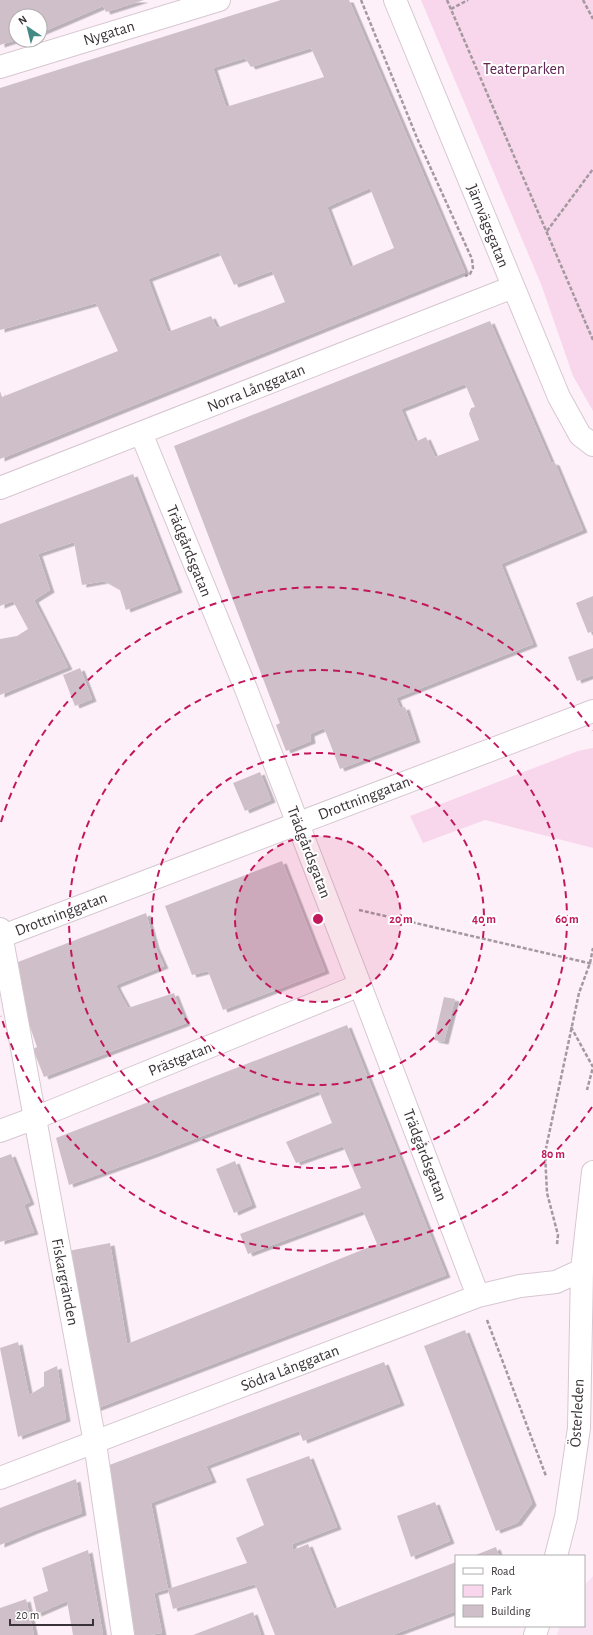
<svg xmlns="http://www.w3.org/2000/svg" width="593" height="1635" font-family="'Alegreya Sans',sans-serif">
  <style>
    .built { fill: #f9e1f1 }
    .green { fill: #f8d6ec }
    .building { fill: #cfbfc9; fill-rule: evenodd; filter: url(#shadow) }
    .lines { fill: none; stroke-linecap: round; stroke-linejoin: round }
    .minor-casing { stroke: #d6c7d1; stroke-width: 24 }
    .path { stroke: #a3999f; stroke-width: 2.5; stroke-dasharray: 4 2; stroke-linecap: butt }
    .minor { stroke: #fff; stroke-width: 22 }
    .ring { fill: none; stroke: #c2185b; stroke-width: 2; stroke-dasharray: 7 5 }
    .labels { text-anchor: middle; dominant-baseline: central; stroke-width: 4; stroke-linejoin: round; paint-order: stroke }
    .street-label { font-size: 16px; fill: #393337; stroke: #fff }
    .park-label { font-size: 16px; fill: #612652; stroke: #fff }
    .centre { fill: #c2185b; stroke: #fff; stroke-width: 2 }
    .ring-label { font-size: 12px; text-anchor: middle; font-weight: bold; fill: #c2185b; stroke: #fff; stroke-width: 4; stroke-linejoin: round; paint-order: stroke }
  </style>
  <defs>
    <filter id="shadow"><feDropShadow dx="4.5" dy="2.5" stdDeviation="0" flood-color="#0004"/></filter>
  </defs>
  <rect width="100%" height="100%" fill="#fef0f9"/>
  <path class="built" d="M 593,1576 L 593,1635 L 557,1635 L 560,1626 L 584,1626 L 584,1586 Z"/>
  <path class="green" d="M 421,0 L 593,0 L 593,411 L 573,376 L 541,284 Z
    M 593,748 L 593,848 L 485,820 L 423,843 L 410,816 L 578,751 Z"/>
  <path class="building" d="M 0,0 L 144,0 L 106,12 L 103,6 L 40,33 L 40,16 L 16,16 L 16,40 L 0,45 Z
    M 281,0 L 349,0 L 465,272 L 0,459 L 0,391 L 2,397 L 118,351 L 96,303 L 0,330 L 0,88 ZM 311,48 L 324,77 L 226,107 L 213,68 L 245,58 L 251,67 ZM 370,188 L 394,248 L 350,267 L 327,207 ZM 219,252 L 234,285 L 272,271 L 285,302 L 217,328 L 211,316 L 168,332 L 148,279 Z
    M 490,321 L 551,462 L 555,463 L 583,530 L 501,564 L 533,644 L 396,698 L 400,708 L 405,707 L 416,740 L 340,769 L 324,728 L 310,734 L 311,741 L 286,751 L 276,725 L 280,723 L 174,446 ZM 465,384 L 475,407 L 471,408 L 469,414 L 479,440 L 435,457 L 426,437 L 415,442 L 401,409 Z
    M 133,474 L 178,590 L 126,610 L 120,590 L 104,581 L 82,585 L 74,542 L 38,554 L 50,590 L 34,600 L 68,667 L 0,695 L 0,639 L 17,636 L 28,629 L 13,601 L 0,606 L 0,524 Z
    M 593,596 L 593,631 L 588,633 L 576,603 Z
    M 593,648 L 593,675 L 577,681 L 568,657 Z
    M 80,668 L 92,699 L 75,706 L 63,675 Z
    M 260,772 L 271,800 L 245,811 L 233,783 Z
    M 282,861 L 325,971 L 223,1010 L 208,971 L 192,975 L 165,906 Z
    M 146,913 L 155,946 L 164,966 L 116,985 L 117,988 L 128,1008 L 174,993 L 186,1023 L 44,1077 L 33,1049 L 37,1047 L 28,1021 L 18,962 Z
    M 444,997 L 455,999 L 444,1042 L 434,1040 Z
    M 347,1025 L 446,1275 L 95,1409 L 68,1251 L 110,1243 L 127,1344 L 377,1244 L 363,1211 L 248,1254 L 240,1234 L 361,1188 L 343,1146 L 296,1163 L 286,1142 L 332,1123 L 319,1091 L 155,1154 L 69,1185 L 56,1138 Z
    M 11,1154 L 30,1202 L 24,1205 L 34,1232 L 0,1242 L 0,1158 Z
    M 235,1161 L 252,1205 L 234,1213 L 216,1169 Z
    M 465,1330 L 532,1503 L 517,1523 L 496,1531 L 424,1346 Z
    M 18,1342 L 29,1395 L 44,1386 L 44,1372 L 57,1366 L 66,1419 L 18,1437 L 0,1348 Z
    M 384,1362 L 400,1403 L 303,1441 L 299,1431 L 206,1466 L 212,1480 L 151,1503 L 168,1589 L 247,1563 L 236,1538 L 264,1525 L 246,1479 L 309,1456 L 337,1527 L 292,1544 L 293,1550 L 308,1544 L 334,1609 L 456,1562 L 456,1611 L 392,1635 L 275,1635 L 255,1584 L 173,1609 L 168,1589 L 154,1593 L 162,1633 L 149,1635 L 131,1635 L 104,1467 Z
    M 76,1479 L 82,1513 L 34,1531 L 0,1545 L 0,1508 Z
    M 435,1502 L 450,1541 L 411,1557 L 397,1516 Z
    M 496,1547 L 499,1556 L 473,1556 Z
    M 88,1550 L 103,1635 L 73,1635 L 67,1601 L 37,1614 L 33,1597 L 48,1591 L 42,1568 Z
    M 26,1599 L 34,1635 L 0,1635 L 0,1608 Z
    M 253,1612 L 261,1635 L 193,1635 Z"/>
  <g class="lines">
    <g class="minor-casing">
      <path id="minor" d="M 395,0 L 559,397 L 580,435 L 593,445
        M 0,67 L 219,0
        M 141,433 L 246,689 L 360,985 L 478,1296
        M 0,488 L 513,287
        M 0,929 L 95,1443 L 123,1635
        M 0,937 L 593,711
        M 0,1131 L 35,1118 L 360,985
        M 0,1478 L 478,1296 L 520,1286 L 556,1282 L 582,1270
        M 556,1556 L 566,1517 L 579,1428 L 582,1270 L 593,1172
        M 535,1635 L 538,1626"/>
    </g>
    <path class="path" d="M 361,0 L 417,138 L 472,259 L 473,268 L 470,274 L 465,276
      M 447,0 L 593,340
      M 583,0 L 593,19
      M 451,9 L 468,0
      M 547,231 L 593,169
      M 359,910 L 593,964
      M 571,1027 L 593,1067 L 587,1090
      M 557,1244 L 558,1235 L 547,1193 L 545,1153 L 579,993 L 590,963 L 593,948
      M 487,1320 L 546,1476"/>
    <use href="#minor" class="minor"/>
  </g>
  <circle cx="318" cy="919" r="83" fill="#c2185b" fill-opacity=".12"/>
  <g class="ring">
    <circle cx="318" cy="919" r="83"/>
    <circle cx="318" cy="919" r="166"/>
    <circle cx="318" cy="919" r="249"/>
    <path d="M592 1107A332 332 0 0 1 1 1016M1 822A332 332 0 0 1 592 731"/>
  </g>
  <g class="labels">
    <g class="street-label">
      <text transform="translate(109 33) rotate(-17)">Nygatan</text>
      <text transform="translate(488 226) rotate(68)">Järnvägsgatan</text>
      <text transform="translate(256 388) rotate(-22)">Norra Långgatan</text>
      <text transform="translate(189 551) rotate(68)">Trädgårdsgatan</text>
      <text transform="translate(364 798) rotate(-21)">Drottninggatan</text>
      <text transform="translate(309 852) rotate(69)">Trädgårdsgatan</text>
      <text transform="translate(61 914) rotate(-21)">Drottninggatan</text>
      <text transform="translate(180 1059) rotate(-22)">Prästgatan</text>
      <text transform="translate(425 1155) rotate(69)">Trädgårdsgatan</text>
      <text transform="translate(65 1282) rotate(79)">Fiskargränden</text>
      <text transform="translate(290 1368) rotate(-21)">Södra Långgatan</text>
      <text transform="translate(577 1413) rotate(-87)">Österleden</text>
    </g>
    <g class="park-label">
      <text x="524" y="69">Teaterparken</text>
    </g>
  </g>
  <circle cx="318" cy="919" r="6" class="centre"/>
  <g class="ring-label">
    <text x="401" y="923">20 m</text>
    <text x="484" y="923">40 m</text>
    <text x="567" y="923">60 m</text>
    <text x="553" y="1158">80 m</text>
  </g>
  <rect x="455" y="1555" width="130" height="72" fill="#ffffff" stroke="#b0adaf"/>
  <rect x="463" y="1568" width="20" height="6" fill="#ffffff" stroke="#b0adaf"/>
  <text x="491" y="1575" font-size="12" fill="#393337">Road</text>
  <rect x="463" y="1585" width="20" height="12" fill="#f8d6ec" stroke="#b0adaf"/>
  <text x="491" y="1595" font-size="12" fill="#393337">Park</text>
  <rect x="463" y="1605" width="20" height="12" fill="#cfbfc9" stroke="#b0adaf"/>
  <text x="491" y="1615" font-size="12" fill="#393337">Building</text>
  <g transform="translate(28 28) rotate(325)"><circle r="19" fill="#ffffff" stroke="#b0adaf"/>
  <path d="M0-3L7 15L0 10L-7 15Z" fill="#438a85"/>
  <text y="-6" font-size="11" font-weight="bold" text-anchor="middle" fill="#393337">N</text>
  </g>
  <path d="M10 1619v6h83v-6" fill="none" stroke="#393337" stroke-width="2"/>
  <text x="16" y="1619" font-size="12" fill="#393337" stroke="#ffffff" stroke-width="3" paint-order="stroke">20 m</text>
</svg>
